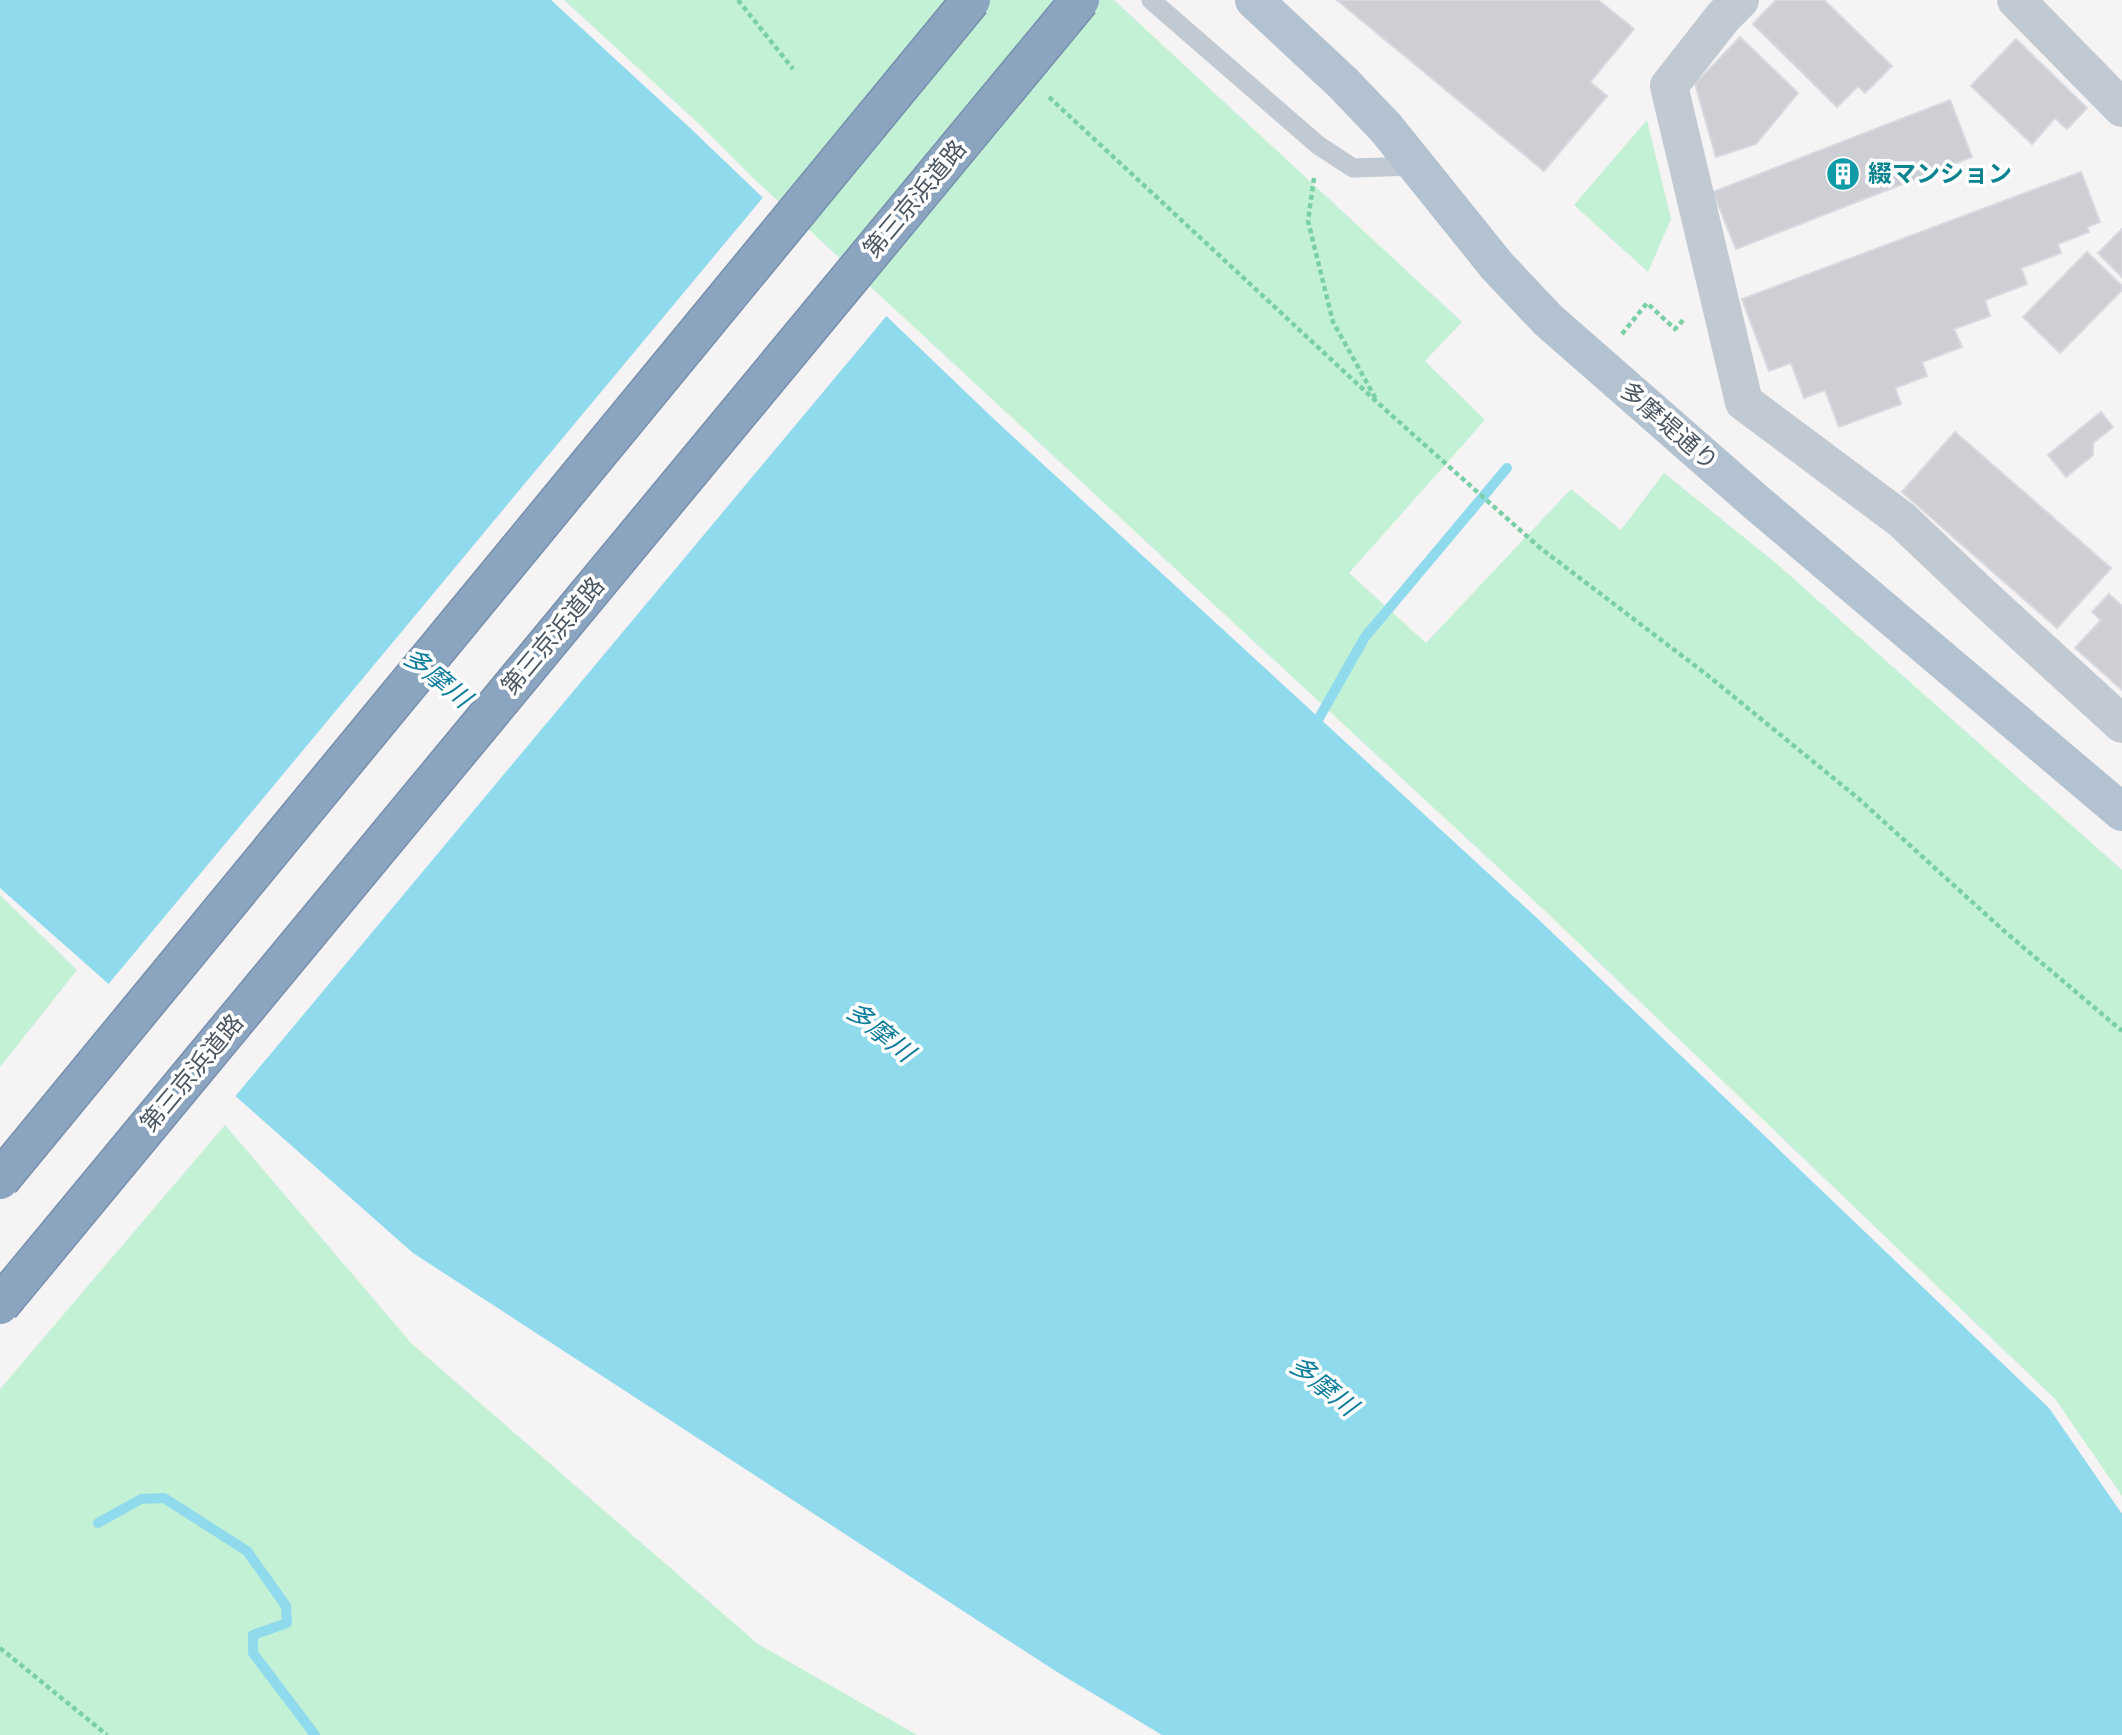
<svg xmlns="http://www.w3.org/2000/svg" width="2122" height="1735" font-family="Karla,'Noto Sans JP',sans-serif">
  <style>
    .green { fill: #c3f1d5 }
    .water { fill: #90daee }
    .pier { fill: #f5f3f3 }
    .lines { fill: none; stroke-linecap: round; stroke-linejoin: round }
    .stream { stroke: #90daee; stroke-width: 10 }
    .building { fill: #cdcfd5; stroke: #d7d9de; stroke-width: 2 }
    .path { stroke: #7ad0a6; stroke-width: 4.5; stroke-dasharray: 5 3.5; stroke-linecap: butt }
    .lane { stroke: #c1cad2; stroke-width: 19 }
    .street { stroke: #c1cad2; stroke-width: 38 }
    .primary { stroke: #b3c2d1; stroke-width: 38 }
    .highway-bridge-casing { stroke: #7690ad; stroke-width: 41; stroke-linecap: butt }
    .highway-bridge { stroke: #8ba5c1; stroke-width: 38 }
    .labels { text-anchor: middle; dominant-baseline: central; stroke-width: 7; stroke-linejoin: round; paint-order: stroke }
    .culture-label { font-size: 24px; font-weight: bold; fill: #0d838f; stroke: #fff; text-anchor: start }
    .street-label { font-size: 24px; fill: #4a5661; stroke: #fff }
    .water-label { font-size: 26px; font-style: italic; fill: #0c7c9b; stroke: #fff }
  </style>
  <rect width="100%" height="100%" fill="#f5f3f3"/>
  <path class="green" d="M 564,0 L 1114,0 L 1462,322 L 1425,361 L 1485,420 L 1349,573 L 1426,643 L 1571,489 L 1621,530 L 1664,473 L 1777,564 L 2122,870 L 2122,1496 L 2056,1400 L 1543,909 L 752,177 L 698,123 Z
    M 1647,120 L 1671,219 L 1648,272 L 1574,205 Z
    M 0,895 L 77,970 L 0,1067 Z
    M 225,1125 L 412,1344 L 758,1644 L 917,1735 L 0,1735 L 0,1389 Z"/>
  <path class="water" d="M 0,0 L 551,0 L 689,127 L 997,422 L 1537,918 L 2049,1408 L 2122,1514 L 2122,1735 L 1162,1735 L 1057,1672 L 413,1253 L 0,888 Z"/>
  <path class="pier" d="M 765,195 L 889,313 L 233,1099 L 106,987 Z"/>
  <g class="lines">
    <path class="stream" d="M 1319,718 L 1365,637 L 1507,468
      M 98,1523 L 141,1499 L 164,1498 L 247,1551 L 286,1606 L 287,1623 L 253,1635 L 253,1653 L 315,1735"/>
  </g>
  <path class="building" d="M 1337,0 L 1598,0 L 1634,29 L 1590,82 L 1607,96 L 1544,171 Z
    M 1776,0 L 1824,0 L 1892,66 L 1865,93 L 1858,86 L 1837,107 L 1753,24 Z
    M 1740,37 L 1798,93 L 1756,144 L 1716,157 L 1695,84 Z
    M 2016,39 L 2087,108 L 2067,129 L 2055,118 L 2032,144 L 1971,86 Z
    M 1950,100 L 1972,157 L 1736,249 L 1713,192 Z
    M 2081,172 L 2100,222 L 2087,227 L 2089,232 L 2058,244 L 2061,253 L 2021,268 L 2027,284 L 1985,300 L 1990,316 L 1954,329 L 1962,347 L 1922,362 L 1927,376 L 1895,388 L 1901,404 L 1839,427 L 1825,390 L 1804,398 L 1791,363 L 1769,371 L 1742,299 Z
    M 2122,229 L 2122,277 L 2098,253 Z
    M 2087,252 L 2122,286 L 2122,290 L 2060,353 L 2023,317 Z
    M 2101,412 L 2113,427 L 2093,443 L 2093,455 L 2066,477 L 2048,455 Z
    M 1955,432 L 2111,568 L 2057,628 L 1902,492 Z
    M 2109,594 L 2122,606 L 2122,690 L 2075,648 L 2101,620 L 2092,612 Z"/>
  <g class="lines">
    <path class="path" d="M 738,0 L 793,69
      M 1049,97 L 1379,404 L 1539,547 L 1706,674 L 1859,799 L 2003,930 L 2122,1031
      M 1314,178 L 1308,221 L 1333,322 L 1376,399
      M 1622,334 L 1647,303 L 1675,329 L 1685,318
      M 0,1648 L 107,1735"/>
    <path class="lane" d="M 1151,0 L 1318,145 L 1353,168 L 1416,166"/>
    <path class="street" d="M 1740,0 L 1723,17 L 1669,86 L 1744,402 L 1902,520 L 1981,595 L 2122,724
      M 2016,0 L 2122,108"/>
    <path class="primary" d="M 1254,0 L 1343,83 L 1386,128 L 1497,266 L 1548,320 L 1757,503 L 2122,812"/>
    <g class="highway-bridge-casing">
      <path id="highway-bridge" d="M 0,1180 L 971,0
        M 0,1305 L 1080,0"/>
    </g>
    <use href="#highway-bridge" class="highway-bridge"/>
  </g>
  <defs>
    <g id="building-disc" transform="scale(1.75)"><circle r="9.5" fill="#0f9aa8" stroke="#fff"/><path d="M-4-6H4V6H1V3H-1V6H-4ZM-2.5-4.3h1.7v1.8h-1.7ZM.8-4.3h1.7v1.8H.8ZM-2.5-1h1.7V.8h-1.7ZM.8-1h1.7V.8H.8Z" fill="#fff"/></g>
  </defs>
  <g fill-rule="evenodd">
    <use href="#building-disc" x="1843" y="174"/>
  </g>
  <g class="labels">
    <g class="culture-label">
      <text x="1868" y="174">綴マンション</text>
    </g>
    <g class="street-label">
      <text transform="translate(915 199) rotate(-50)">第三京浜道路</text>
      <text transform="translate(1669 426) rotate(41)">多摩堤通り</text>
      <text transform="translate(553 636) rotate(-50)">第三京浜道路</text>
      <text transform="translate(192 1073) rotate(-50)">第三京浜道路</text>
    </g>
    <g class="water-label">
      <text transform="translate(437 678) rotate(39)">多摩川</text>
      <text transform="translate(880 1032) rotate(39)">多摩川</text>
      <text transform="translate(1323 1386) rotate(39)">多摩川</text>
    </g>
  </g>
</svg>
